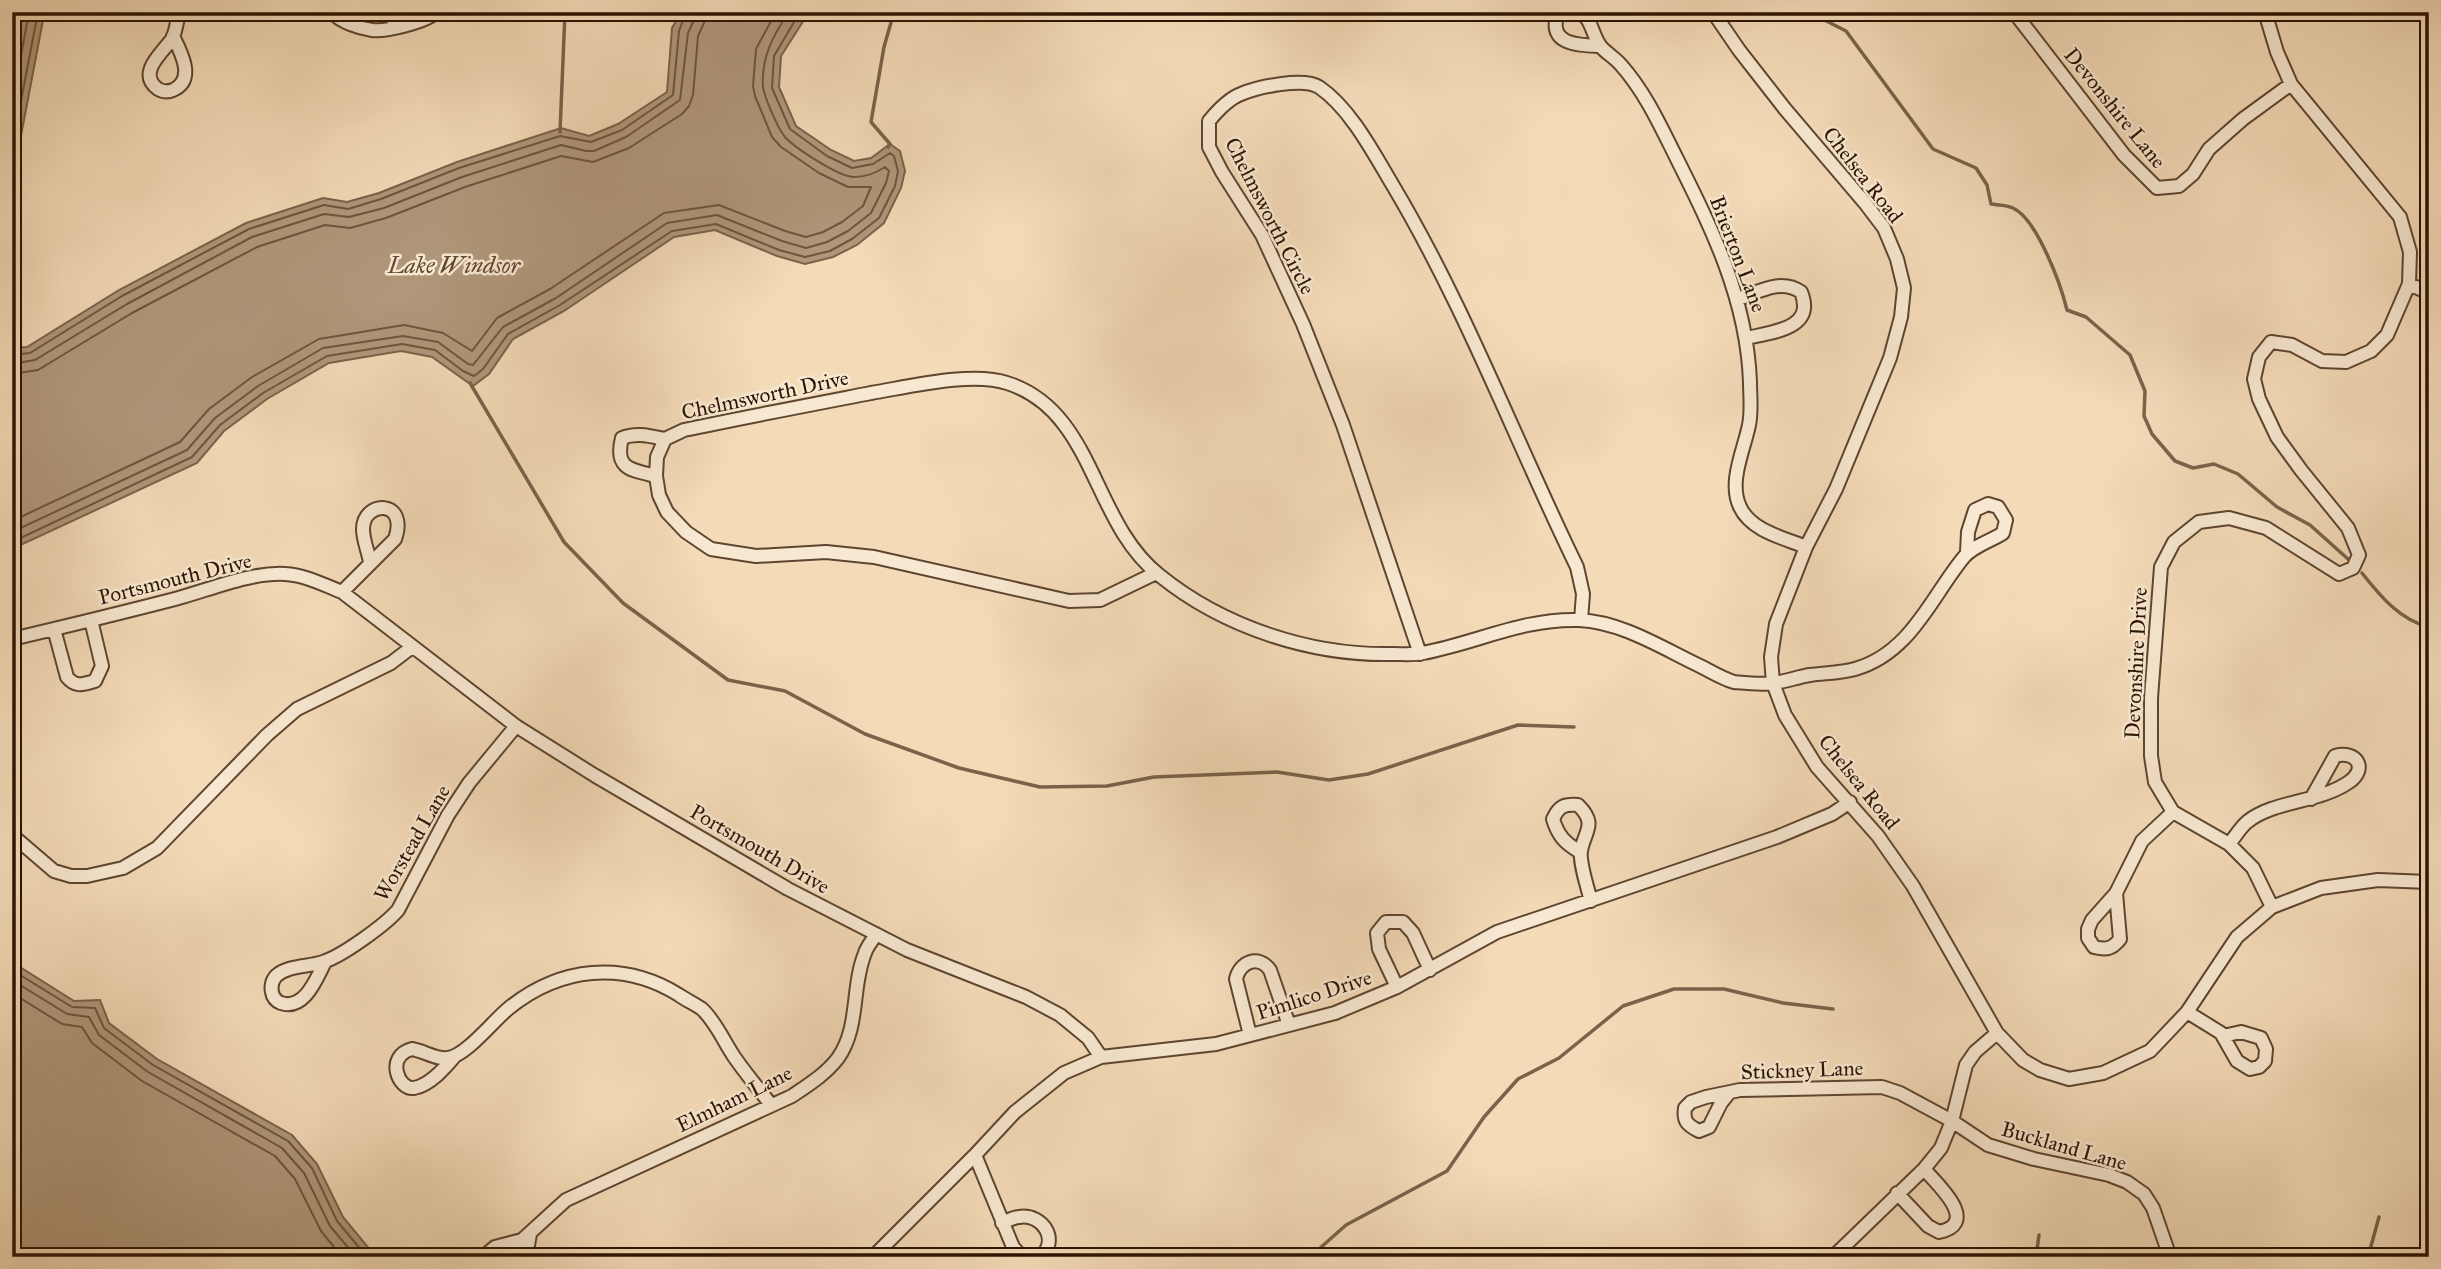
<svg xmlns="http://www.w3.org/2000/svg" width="2441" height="1269" font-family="'IM FELL Great Primer',serif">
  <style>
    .water { fill: #b0977a; stroke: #7b624a; stroke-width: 2 }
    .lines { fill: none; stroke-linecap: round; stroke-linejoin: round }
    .shore { stroke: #6e553e; stroke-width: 2 }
    .stream { stroke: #7b624a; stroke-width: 3.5 }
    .minor-casing { stroke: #5e4530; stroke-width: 16 }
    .minor { stroke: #f8e8d1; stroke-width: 12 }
    .labels { text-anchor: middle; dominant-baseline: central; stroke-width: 5; stroke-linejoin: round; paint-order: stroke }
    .street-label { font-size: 21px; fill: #2c1302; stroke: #f8e8d1 }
    .water-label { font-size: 23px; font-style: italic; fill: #614832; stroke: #f8e8d1 }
  </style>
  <rect width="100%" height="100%" fill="#f4dbb8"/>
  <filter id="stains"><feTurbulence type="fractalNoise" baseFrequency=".00286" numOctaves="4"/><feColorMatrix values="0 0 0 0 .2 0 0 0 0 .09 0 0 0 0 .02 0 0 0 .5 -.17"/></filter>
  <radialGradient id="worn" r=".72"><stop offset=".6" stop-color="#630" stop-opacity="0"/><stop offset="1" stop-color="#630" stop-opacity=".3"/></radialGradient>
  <path class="water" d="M 12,12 L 44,12 L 44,15 L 12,183 Z
    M 681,12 L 809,12 L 781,56 L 779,87 L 796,126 L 831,150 L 854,161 L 871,158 L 890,144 L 900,151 L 905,171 L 901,188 L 884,223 L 857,245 L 833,257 L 805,264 L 777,256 L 715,230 L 674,237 L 564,311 L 513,339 L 489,374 L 473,386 L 432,357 L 401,351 L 329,363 L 267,399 L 224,431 L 197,463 L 12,549 L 12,348 L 27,347 L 119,290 L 246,223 L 323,198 L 347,202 L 379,193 L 457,162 L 561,128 L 589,136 L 618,124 L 667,92 L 672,28 Z
    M 12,962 L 74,1001 L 100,1000 L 109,1023 L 157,1059 L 292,1135 L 317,1164 L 343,1217 L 376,1257 L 12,1257 Z"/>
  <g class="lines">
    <path class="shore" d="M 12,105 L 29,12
      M 12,148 L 38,12
      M 12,355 L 30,353 L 122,296 L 249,229 L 324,205 L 348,209 L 381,199 L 459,168 L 560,136 L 591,142 L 622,130 L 673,95 L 679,31 L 686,12
      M 12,364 L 35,360 L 127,304 L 252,237 L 324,214 L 349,217 L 384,208 L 462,177 L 561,145 L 586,151 L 594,151 L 626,137 L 680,100 L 688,33 L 694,20 L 695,12
      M 12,374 L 38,370 L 132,313 L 257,247 L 325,225 L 350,228 L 386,218 L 465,187 L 561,156 L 593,162 L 629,148 L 682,114 L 689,106 L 693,95 L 698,36 L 704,23 L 706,12
      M 12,521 L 180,442 L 209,409 L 252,377 L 319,339 L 404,325 L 443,333 L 472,351 L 497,318 L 550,289 L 664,213 L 719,205 L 785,231 L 806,237 L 823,232 L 842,222 L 863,206 L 871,187 L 848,187 L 819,173 L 781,147 L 772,137 L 755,96 L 753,86 L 756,49 L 776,12
      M 12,532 L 187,450 L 215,418 L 258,386 L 323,348 L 403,336 L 438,342 L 468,364 L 473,365 L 503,327 L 556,298 L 667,223 L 717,215 L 782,241 L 806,248 L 827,242 L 848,231 L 871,213 L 886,183 L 889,171 L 885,167 C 876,173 865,177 854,177 C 839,177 795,148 785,137 C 778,129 764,96 763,87 C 761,58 773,35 789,12
      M 12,542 L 192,457 L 220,425 L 263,393 L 327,356 L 402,344 L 435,350 L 463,371 L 474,376 L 483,369 L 508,334 L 560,305 L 672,231 L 716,224 L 779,250 L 805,257 L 830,251 L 852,239 L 879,218 L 895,186 L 898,171 L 894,156 L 890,153 L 873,164 L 852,168 L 827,156 L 790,129 L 772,88 L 774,56 L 800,12
      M 12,970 L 72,1007 L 95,1008 L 104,1028 L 153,1065 L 288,1141 L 312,1168 L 337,1221 L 367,1257
      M 12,980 L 67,1014 L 89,1017 L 99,1035 L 148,1072 L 282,1148 L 304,1173 L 330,1226 L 356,1257
      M 12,993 L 62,1024 L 82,1027 L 92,1043 L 142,1081 L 275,1156 L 295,1179 L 321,1231 L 342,1257"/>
    <path class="stream" d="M 1809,12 L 1846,31 L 1933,149 L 1976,168 L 1987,185 L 1991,204 C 1997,205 2007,205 2013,208 C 2037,219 2061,285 2067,310 L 2086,317 L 2130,355 L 2145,391 L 2144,416 L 2152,434 L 2175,461 L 2193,468 L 2214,464 L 2238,474 L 2277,507 L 2310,525 L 2348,559
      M 560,132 L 565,12
      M 888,147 L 890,144 L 871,122 L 884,47 L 894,12
      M 470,383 L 564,542 L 623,603 L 728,680 L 785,691 L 865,734 L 959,768 L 1040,787 L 1107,786 L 1154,777 L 1277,772 L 1329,780 L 1368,774 L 1518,725 L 1574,727
      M 2362,573 C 2380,596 2400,620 2429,627
      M 1310,1257 L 1346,1225 L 1447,1171 L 1484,1117 L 1518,1079 L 1559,1058 L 1623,1006 L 1674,989 L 1724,989 L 1783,1003 L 1833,1009
      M 2036,1257 L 2039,1235
      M 2368,1257 L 2379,1217"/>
    <g class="minor-casing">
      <path id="minor" d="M 332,12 C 340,22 359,28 372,30 C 385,32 426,22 436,12
        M 1558,12 C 1547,45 1577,45 1600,46
        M 1580,12 C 1593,20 1592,37 1602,48 C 1608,54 1616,59 1621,65 C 1645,92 1660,125 1676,157 C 1712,229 1747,299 1750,382 C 1750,396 1752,411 1749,425 C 1744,450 1728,482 1740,507 C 1751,531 1784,538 1806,547
        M 1713,12 L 1739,50 L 1785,109 L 1865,203 L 1884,228 L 1897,259 L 1904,288 L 1901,317 L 1890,358 L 1836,489 L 1806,547 L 1776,624 L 1771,657 L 1773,683 L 1785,715 L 1817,767 L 1878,836 L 1913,886 L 1997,1033 L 2023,1060 L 2040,1070 L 2069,1079 L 2103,1073 L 2150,1051 L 2187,1012 L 2237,937 L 2272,907 L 2321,888 L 2378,880 L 2429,882
        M 2014,12 L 2124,155 L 2157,188 L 2179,186 L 2193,174 L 2209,149 L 2243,119 L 2291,84
        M 2265,12 L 2277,52 L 2291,84 L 2400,217 L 2410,252 L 2409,284 L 2387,335 L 2371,351 L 2346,362 L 2322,361 L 2292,345 L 2271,342 L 2259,357 L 2254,379 L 2259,399 L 2277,437 L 2301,470 L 2348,528 L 2359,555 L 2353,568 L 2339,574 L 2266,528 L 2229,518 L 2199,522 L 2174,542 L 2161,567 L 2151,698 L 2151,756 L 2155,782 L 2173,812 L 2229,844 L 2253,868 L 2272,907
        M 392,28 L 399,12
        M 173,36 C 181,52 196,80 173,90 C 168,92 163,92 158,89 C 136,73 163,52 172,39 C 176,32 177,21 179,12
        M 2409,284 L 2429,293
        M 1738,299 C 1759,292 1781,278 1801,292 C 1816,329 1772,332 1747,338
        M 656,476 C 631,470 614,469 622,438 C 636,432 650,436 665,439
        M 1156,573 L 1100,600 L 1069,601 L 874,557 L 826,552 L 756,556 L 711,549 L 686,532 L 667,512 L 659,495 L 656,476 L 657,457 L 665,439 L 684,430 C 746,417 809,405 871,393 C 908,387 972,371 1007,383 C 1095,411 1091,521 1159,575 C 1223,627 1311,656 1393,654 C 1403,654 1413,655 1423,653 C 1476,643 1524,618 1579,620 C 1622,622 1662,648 1700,666 C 1710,671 1723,679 1734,682 C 1745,683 1762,685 1773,683 C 1785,682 1797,677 1810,675 C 1824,673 1841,673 1855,669 C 1911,653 1931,597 1964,557 C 1973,546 1991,541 2003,533 L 2006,520 L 1998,507 L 1988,504 L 1975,510 L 1968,532 L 1967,552
        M 342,592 L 395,539 C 409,499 363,500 363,529 C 363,540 368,551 370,562
        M 54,629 L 67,677 C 76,688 83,684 95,681 L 102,666 L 91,620
        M 12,639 C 67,626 121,613 175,599 C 209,590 250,572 285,574 C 305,575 324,585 342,592 L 516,726 L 594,775 L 788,889 L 907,950 L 1026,997 L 1060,1015 L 1088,1038 L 1101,1057
        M 1420,654 L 1343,425 L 1303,324 L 1262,235 L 1222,172 L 1209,147 L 1209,121 C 1218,110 1228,99 1241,94 C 1258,87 1303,77 1319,87 C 1350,108 1373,152 1392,184 C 1465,306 1515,440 1577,567 L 1583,594 L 1581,620
        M 12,835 L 54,871 L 71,876 L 87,876 L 123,868 L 157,848 L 267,735 L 297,709 L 391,663 L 412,647
        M 2229,844 C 2235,837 2240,828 2247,822 C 2274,800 2319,803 2349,782 C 2368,769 2357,750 2335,756 L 2311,799
        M 1580,852 C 1565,843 1558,836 1553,819 C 1559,806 1564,804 1578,805 C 1598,824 1584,832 1581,851 C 1579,862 1588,889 1591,901
        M 2116,893 L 2120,939 C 2112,949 2107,950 2094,947 L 2088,938 L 2088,929 L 2092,920 L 2116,893 L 2142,841 L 2173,812
        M 325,962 C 317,977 305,1011 281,1003 C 270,999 269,984 276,976 C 288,965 308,967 323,962 C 342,956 385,925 398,910 L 448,815 L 469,783 L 516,726
        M 1397,987 L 1379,949 L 1377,933 L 1386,922 L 1403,922 L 1413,933 L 1430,970
        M 2187,1012 L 2221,1033 L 2237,1061 L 2250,1069 L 2259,1067 L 2265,1061 L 2266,1049 L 2261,1038 L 2241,1032 L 2223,1036
        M 1250,1035 L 1236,979 C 1240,962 1258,954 1270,970 L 1289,1025
        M 455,1056 C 445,1068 430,1085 414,1088 C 398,1090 385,1056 412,1049 C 424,1051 437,1060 448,1058 C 466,1056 494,1020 509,1008 C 560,967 623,960 679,995 C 686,1000 695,1004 702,1009 C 716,1022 724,1042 735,1058 C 746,1074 759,1089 771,1105
        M 1729,1093 L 1721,1103 L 1709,1127 L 1699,1131 C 1687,1125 1683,1121 1685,1108 L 1691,1102 L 1706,1097 L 1740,1090 L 1882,1087 L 1900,1093 L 1952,1121 L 1988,1145 L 2034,1159 L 2109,1175 L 2127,1182 L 2144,1194 L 2153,1208 L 2170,1257
        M 975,1155 L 1013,1247 L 1022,1257
        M 1897,1193 L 1928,1226 L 1939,1232 C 1981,1223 1937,1184 1924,1169
        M 1002,1223 C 1007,1221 1014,1217 1019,1217 C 1043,1213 1060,1241 1040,1257
        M 487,1257 L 489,1252 L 495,1247 L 522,1240 L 566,1200 L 792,1096 C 808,1085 826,1074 838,1058 C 860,1027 851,987 865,953 C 867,946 873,940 876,934
        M 526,1257 L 530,1234
        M 873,1257 L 975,1155 L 1015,1112 L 1064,1073 L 1101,1057 L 1216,1044 L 1335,1013 L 1397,987 L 1497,932 L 1777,837 L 1832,814 L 1850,802
        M 1833,1257 L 1924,1169 L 1941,1148 L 1952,1121 L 1966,1065 L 1975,1052 L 1997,1033"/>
    </g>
    <use href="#minor" class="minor"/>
  </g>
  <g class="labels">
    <g class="street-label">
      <text transform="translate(2115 108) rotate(51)">Devonshire Lane</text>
      <text transform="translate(1863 175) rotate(52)">Chelsea Road</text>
      <text transform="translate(1270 216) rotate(63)">Chelmsworth Circle</text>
      <text transform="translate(1738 254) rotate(69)">Brierton Lane</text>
      <text transform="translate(765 395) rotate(-12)">Chelmsworth Drive</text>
      <text transform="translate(175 579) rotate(-14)">Portsmouth Drive</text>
      <text transform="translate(2136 663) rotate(-87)">Devonshire Drive</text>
      <text transform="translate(1859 782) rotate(51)">Chelsea Road</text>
      <text transform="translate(412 843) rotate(-60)">Worstead Lane</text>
      <text transform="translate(760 849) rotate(30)">Portsmouth Drive</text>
      <text transform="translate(1314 995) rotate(-18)">Pimlico Drive</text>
      <text transform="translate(1802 1070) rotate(-2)">Stickney Lane</text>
      <text transform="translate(734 1099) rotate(-26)">Elmham Lane</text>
      <text transform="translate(2064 1146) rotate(16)">Buckland Lane</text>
    </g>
    <g class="water-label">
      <text x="454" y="265">Lake Windsor</text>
    </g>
  </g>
  <rect width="2441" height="1269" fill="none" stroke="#f4dbb8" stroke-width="42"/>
  <rect x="14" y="14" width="2413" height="1241" fill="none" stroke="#2c1302" stroke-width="3.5"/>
  <rect x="21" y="21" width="2399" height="1227" fill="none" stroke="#2c1302" stroke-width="2"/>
  <rect width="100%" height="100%" filter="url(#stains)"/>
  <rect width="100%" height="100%" fill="url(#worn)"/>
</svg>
